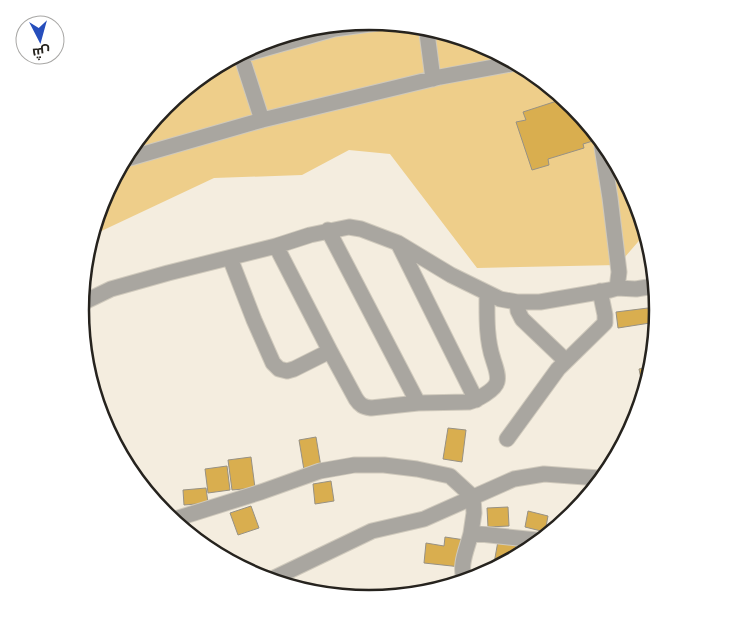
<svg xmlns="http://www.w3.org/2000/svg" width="739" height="621" font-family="'Work Sans',Cairo,sans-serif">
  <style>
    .green { fill: #eece8a }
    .building { fill: #d9ae4f; stroke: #979184 }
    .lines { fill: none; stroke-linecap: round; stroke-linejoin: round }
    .street-casing { stroke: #cfc9bc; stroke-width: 17 }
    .street { stroke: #a9a6a0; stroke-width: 15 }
    .rim { fill: none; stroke: #26231e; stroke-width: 2.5 }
  </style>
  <rect width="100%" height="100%" fill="#f4eddf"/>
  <path class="green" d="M 370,21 L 480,43 L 574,106 L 637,200 L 644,235 L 618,265 L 477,268 L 390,154 L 349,150 L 302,175 L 214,178 L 95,234 L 102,200 L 165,106 L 259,43 Z"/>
  <path class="building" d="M 563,99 L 574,106 L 596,140 L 583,144 L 584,148 L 548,159 L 549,165 L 532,170 L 516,122 L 526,120 L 523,112 Z
    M 650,303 L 657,303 L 659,311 L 658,314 L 650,314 Z
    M 648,308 L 650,323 L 618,328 L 616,312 Z
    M 647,367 L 643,389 L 639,369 Z
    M 448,428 L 466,430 L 462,462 L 443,459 Z
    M 316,437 L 321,467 L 304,470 L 299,440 Z
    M 251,457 L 255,488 L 232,490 L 228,460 Z
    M 227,466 L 230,490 L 208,493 L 205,469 Z
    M 331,481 L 334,501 L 315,504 L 313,484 Z
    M 206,488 L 208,503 L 184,505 L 183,490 Z
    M 251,506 L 259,528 L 238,535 L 230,513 Z
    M 508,507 L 509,526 L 488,527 L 487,508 Z
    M 528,511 L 548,516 L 545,532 L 525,527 Z
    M 445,537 L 465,540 L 461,567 L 424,563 L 426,543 L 444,546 Z
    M 498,541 L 516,544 L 515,555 L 493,569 Z"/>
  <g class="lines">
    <g class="street-casing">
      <path id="street" d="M 427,33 L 433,79
        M 241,55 L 262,120
        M 239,56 L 334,29 L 377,23
        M 130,158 L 262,120 L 440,77 L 511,64
        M 328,230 L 418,403
        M 398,243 L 476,400
        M 276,246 L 330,351 L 356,399 C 360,405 363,407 371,408 L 418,403 L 469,402 C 477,400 495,390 497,382 C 499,375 495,366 493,359 C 486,338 487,315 487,293
        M 230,258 L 254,320 L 273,363 L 279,369 L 287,371 L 294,369 L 330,351
        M 617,288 L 636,289 L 654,286
        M 517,302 L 518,311 L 522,319 L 566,361
        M 82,303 L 111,289 L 168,273 L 276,246 L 310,235 L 349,227 L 361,229 L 398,243 L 451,275 L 500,299 L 517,302 L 540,302 L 610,290 L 617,288 L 619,272 L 610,198 L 602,147
        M 507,439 L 558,369 L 605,323 L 605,315 L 600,291
        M 172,520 L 261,492 L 320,471 L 354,465 L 384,465 L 417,469 L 450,476 L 473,497 L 474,513 L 471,533
        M 270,580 L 372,531 L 424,519 L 514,479 L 544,474 L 599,478
        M 465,581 C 458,566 468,547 471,533 L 537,540"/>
    </g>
    <use href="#street" class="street"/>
  </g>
  <path d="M0 0H739V621H0ZM89 310a280 280 0 1 1 560 0a280 280 0 1 1-560 0Z" fill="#fff" fill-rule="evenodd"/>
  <path class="rim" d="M89 310a280 280 0 1 1 560 0a280 280 0 1 1-560 0Z"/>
  <g transform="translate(40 40) rotate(174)"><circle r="24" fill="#ffffff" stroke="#a8a7a5"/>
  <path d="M0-4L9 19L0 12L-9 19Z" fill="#264ebc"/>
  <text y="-8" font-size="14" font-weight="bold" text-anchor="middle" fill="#26231e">ش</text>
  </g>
</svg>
